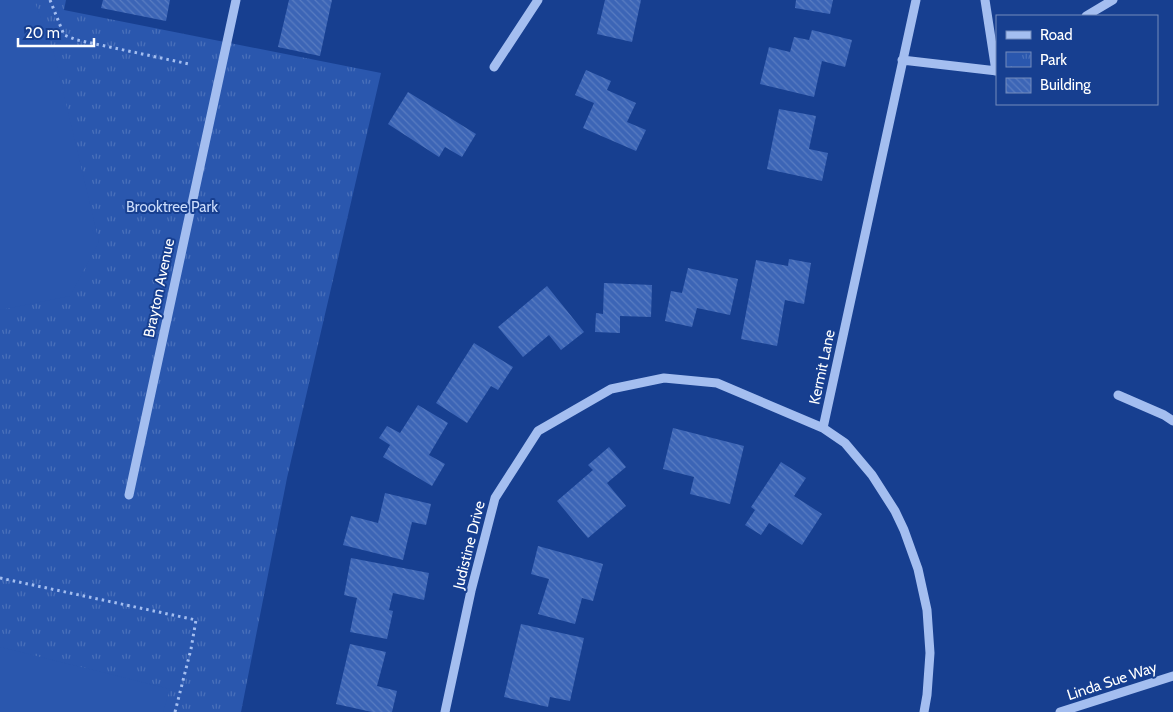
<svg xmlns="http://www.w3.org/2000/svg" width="1173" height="712" font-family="Cabin,sans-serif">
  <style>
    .park { fill: url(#park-tufts) }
    .pitch { fill: #2a57ae }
    .building { fill: url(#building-back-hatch) }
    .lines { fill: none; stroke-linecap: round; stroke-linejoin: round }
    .path { stroke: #a4bef0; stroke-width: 3; stroke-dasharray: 2.5 4; stroke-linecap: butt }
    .minor { stroke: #a4bef0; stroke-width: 9 }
    .labels { text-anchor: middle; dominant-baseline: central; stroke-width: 4; stroke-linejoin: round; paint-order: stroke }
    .park-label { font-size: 15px; fill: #cbdcfb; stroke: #173f90 }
    .street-label { font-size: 15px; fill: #fff; stroke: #173f90 }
  </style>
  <defs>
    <pattern id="park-tufts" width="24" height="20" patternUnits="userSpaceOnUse" patternTransform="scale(1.25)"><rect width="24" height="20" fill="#2a57ae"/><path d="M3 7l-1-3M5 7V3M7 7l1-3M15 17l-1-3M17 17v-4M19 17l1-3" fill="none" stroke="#4a70ba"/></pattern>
    <pattern id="building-back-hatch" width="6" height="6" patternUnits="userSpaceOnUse" patternTransform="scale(1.25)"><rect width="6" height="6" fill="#3c65b6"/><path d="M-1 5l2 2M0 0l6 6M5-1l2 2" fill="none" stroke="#597cc1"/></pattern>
  </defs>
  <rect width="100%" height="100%" fill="#173f90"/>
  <path class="park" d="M 0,0 L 66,0 L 64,10 L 381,73 L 287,478 L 241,712 L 0,712 Z"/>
  <path class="pitch" d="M 0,0 L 34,0 L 54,53 L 99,242 L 70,296 L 0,310 Z
    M 0,647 L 170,689 L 163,712 L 0,712 Z"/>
  <path class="building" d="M 103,0 L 170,0 L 166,21 L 101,8 Z
    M 289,0 L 332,0 L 320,56 L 278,47 Z
    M 605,0 L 641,0 L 632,42 L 597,34 Z
    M 796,0 L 833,0 L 830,14 L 795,8 Z
    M 812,30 L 852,40 L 845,67 L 822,61 L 814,97 L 760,84 L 769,47 L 790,52 L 794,37 L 809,40 Z
    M 586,70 L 611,81 L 607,90 L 636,103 L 627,122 L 646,130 L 636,151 L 583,128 L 594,103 L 575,95 Z
    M 408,92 L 476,134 L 462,157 L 445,147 L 439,157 L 388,124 Z
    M 779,109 L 816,116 L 809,149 L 828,153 L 822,181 L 767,169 Z
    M 789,259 L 811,263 L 804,304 L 785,300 L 777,346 L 741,339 L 756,260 L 788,266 Z
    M 688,268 L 738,279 L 730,315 L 697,308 L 692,327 L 665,321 L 671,291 L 682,293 Z
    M 604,283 L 652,285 L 651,317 L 620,316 L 620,333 L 595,332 L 596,313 L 603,314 Z
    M 547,286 L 584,332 L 561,350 L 549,335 L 523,357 L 498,327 Z
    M 474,343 L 513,367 L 498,390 L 491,386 L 467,423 L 436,403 Z
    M 418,405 L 448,423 L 429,455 L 445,464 L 432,486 L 383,457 L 390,445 L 379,438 L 387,426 L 400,433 Z
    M 673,428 L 744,446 L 730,504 L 690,494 L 694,477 L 663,469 Z
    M 609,447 L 626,467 L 607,483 L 626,506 L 588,538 L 557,501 L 593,470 L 588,465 Z
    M 781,462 L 806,478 L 794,496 L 822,514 L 802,545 L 769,523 L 761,535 L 745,525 L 755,510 L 751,507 Z
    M 385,493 L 431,504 L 426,525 L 412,522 L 403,560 L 343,545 L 351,516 L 378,523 Z
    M 538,546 L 603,564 L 593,601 L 582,598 L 575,624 L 538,614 L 549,579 L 531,574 Z
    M 351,558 L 429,573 L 424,600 L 393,593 L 389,610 L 393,611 L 387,639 L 350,632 L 357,598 L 344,595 Z
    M 521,624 L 584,638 L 570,701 L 550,697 L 548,707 L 504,697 Z
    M 350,644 L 386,652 L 377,686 L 397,691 L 392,712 L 372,712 L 336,704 Z"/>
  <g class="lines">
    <path class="path" d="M 50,0 L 64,35 L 77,40 L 189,64
      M 0,578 L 196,620 L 191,649 L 175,712"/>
    <path class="minor" d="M 916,0 L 823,428 L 845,443 L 872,475 L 895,511 L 904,530 L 918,569 L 927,610 L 930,653 L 927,695 L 924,712
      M 985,0 L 996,71
      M 1086,16 L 1113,0
      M 902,60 L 997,71
      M 494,67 L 538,0
      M 1118,395 L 1164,415 L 1173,421
      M 129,495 L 236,0
      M 445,712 L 471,591 L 495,498 L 538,431 L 611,389 L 664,378 L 717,383 L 823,428
      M 1060,712 L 1173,676"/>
  </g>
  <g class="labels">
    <g class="park-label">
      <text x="172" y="207">Brooktree Park</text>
    </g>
    <g class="street-label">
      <text transform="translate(159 288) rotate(-78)">Brayton Avenue</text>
      <text transform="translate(822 367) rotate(-78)">Kermit Lane</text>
      <text transform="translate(469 545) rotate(-76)">Judistine Drive</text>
      <text transform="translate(1112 681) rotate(-18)">Linda Sue Way</text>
    </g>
  </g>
  <rect x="996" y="15" width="162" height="90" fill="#173f90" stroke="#748cbc"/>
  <rect x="1006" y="31" width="25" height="8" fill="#a4bef0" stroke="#748cbc"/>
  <text x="1040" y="40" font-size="15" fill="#ffffff">Road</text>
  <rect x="1006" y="52" width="25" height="15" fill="url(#park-tufts)" stroke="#748cbc"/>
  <text x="1040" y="65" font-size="15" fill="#ffffff">Park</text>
  <rect x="1006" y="78" width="25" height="15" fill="url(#building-back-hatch)" stroke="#748cbc"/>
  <text x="1040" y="90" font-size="15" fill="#ffffff">Building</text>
  <path d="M18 38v8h76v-8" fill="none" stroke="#ffffff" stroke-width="2.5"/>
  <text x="25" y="38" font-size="15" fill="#ffffff" stroke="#173f90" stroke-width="4" paint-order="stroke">20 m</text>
</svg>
